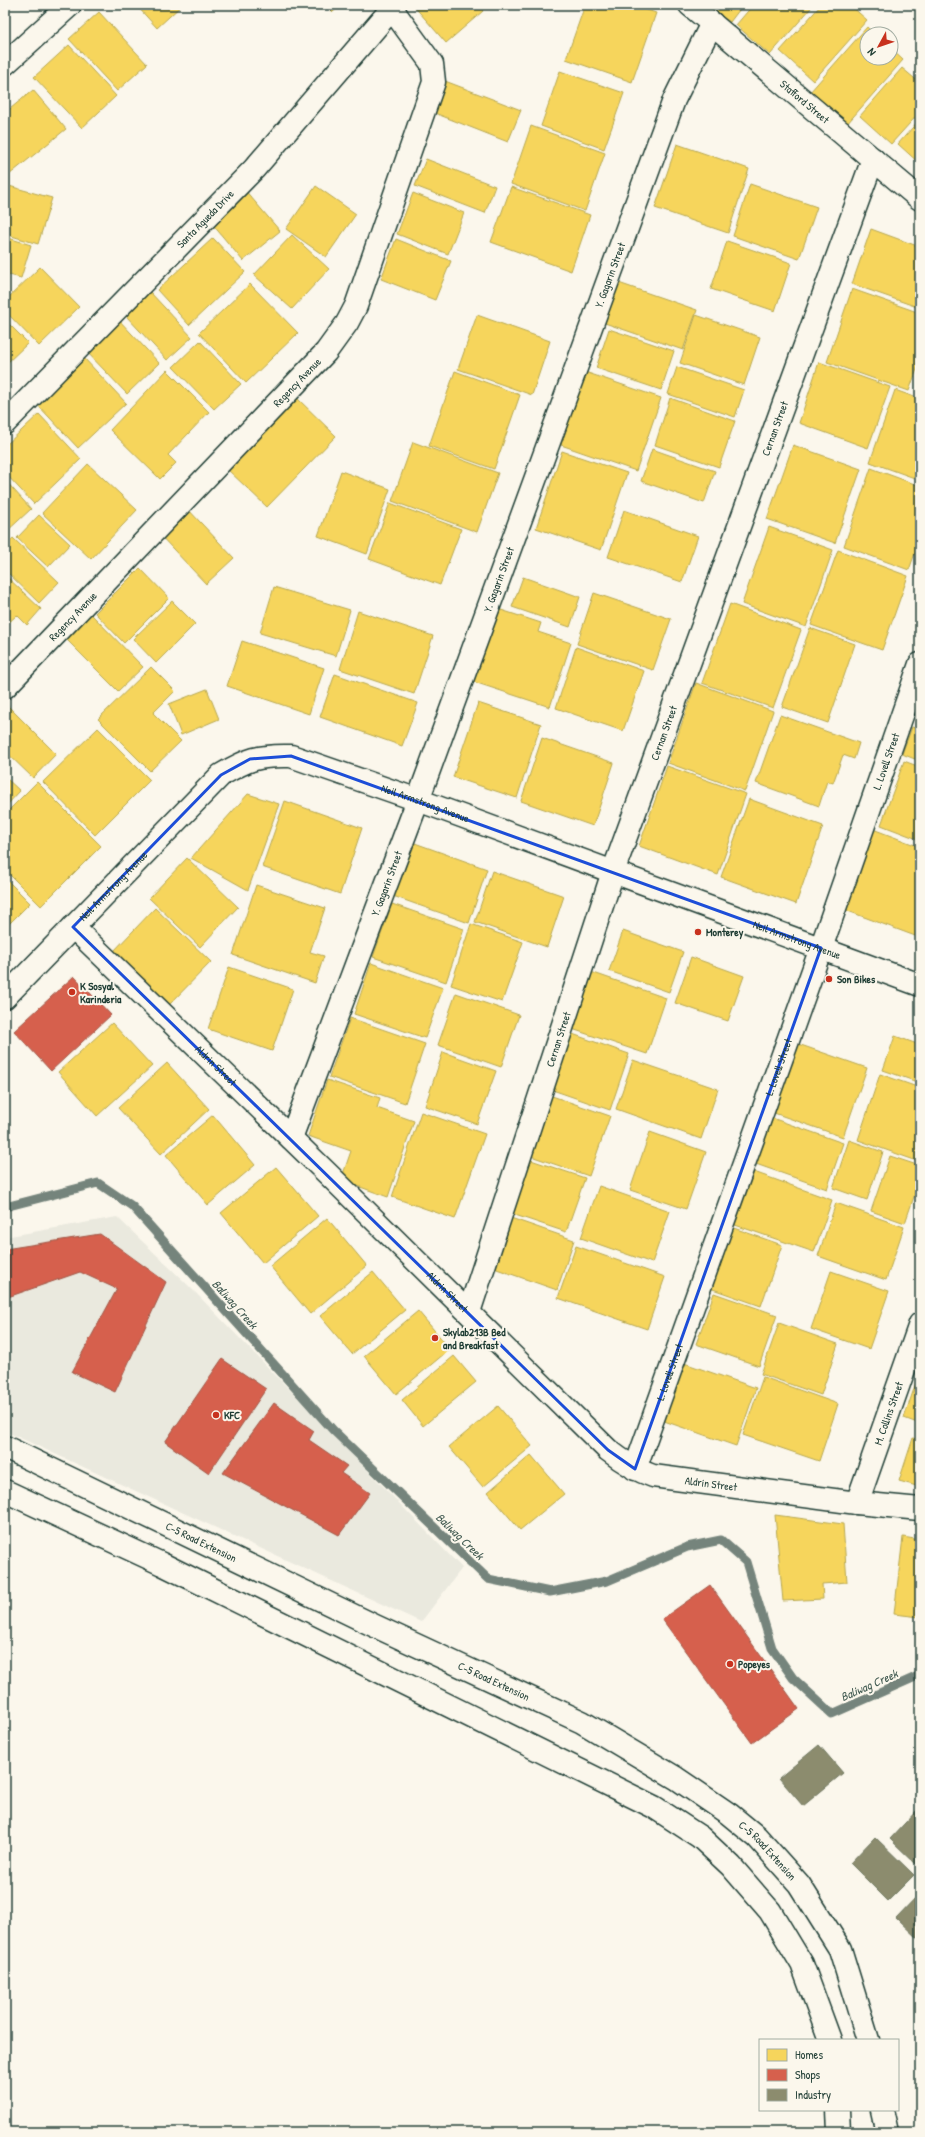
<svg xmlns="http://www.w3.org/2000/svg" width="925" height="2137" font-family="'Patrick Hand',sans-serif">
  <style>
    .built { fill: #eae9de }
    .homes { fill: #f6d55c; stroke: #b6a750 }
    .shops { fill: #d6604d; stroke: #9f5646 }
    .industry { fill: #8c8c6e; stroke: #6b745d }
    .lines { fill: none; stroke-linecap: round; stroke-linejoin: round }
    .stream { stroke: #74847b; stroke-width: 9 }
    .minor-casing { stroke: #1f3d34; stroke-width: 25 }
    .major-casing { stroke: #1f3d34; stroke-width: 25 }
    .minor { stroke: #fbf7ec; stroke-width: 22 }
    .major { stroke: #fbf7ec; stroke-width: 22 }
    .marked { fill: none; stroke: #1d4ed8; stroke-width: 3; stroke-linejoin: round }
    .poi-dot { fill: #c8321e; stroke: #fbf7ec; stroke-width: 1.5 }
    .labels { text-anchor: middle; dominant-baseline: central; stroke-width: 4; stroke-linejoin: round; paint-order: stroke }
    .street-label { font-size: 11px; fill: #1f3d34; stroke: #fbf7ec }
    .poi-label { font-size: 11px; font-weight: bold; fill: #1f3d34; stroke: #fbf7ec; text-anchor: start }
    .water-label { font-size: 12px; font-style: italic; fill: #425b52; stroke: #fbf7ec }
  </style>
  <rect width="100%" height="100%" fill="#fbf7ec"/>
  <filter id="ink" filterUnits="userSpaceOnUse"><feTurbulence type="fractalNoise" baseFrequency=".025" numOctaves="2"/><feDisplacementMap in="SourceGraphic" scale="8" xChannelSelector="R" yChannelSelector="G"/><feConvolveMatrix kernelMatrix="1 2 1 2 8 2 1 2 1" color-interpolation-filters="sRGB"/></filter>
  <g filter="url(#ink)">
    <path class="built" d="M 117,1217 L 194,1291 L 462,1568 L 421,1622 L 5,1431 L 5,1237 Z"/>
    <path class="homes" d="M 136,5 L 182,5 L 157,28 Z
      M 327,5 L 341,5 L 333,12 Z
      M 413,5 L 478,5 L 483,11 L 446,43 Z
      M 585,5 L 632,5 L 656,13 L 632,82 L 566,59 Z
      M 706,5 L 743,5 L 730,22 Z
      M 753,5 L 808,5 L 811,8 L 770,55 L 736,25 Z
      M 821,5 L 850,5 L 867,20 L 813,81 L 780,51 Z
      M 99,12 L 147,64 L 117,91 L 69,39 Z
      M 867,27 L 874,34 L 867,34 L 867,58 L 891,58 L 891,49 L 903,60 L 846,125 L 810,92 Z
      M 69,45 L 116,96 L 82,128 L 34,77 Z
      M 902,68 L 920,83 L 920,112 L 891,144 L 860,116 Z
      M 560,71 L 624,93 L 604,149 L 541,126 Z
      M 445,81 L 521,110 L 508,142 L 432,112 Z
      M 33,90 L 66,129 L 9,175 L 5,170 L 5,113 Z
      M 920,119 L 920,164 L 898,144 Z
      M 531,126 L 605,153 L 585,211 L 511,184 Z
      M 677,144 L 749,169 L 728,233 L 655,208 Z
      M 426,159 L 495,186 L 485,213 L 415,186 Z
      M 750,184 L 817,207 L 799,259 L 733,236 Z
      M 9,186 L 52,198 L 38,244 L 5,234 L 5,200 Z
      M 316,186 L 356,214 L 326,257 L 286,229 Z
      M 511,187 L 590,215 L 571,271 L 491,242 Z
      M 244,189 L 280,231 L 243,261 L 208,219 Z
      M 413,193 L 464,213 L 448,254 L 397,234 Z
      M 871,229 L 920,247 L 920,308 L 852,284 Z
      M 292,235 L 329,269 L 292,309 L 254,275 Z
      M 5,237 L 31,245 L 21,278 L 5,274 Z
      M 213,238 L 245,272 L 189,325 L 157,290 Z
      M 396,239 L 451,261 L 435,300 L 381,279 Z
      M 727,241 L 791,263 L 775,311 L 711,289 Z
      M 40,267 L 79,307 L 39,346 L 5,311 L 5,301 Z
      M 610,280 L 697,310 L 683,350 L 596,320 Z
      M 250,284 L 298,333 L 246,383 L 199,333 Z
      M 852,289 L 920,313 L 920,361 L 909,391 L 827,362 Z
      M 150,292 L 192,337 L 167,360 L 126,316 Z
      M 477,315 L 550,341 L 532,395 L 458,369 Z
      M 696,315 L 760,337 L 744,385 L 680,363 Z
      M 118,319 L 159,363 L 127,394 L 85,350 Z
      M 5,320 L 28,343 L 5,365 Z
      M 609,329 L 674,351 L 661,390 L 596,368 Z
      M 200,341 L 241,384 L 214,409 L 173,367 Z
      M 83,357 L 126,403 L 78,448 L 35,402 Z
      M 819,362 L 890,387 L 868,448 L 799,423 Z
      M 677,367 L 744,390 L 735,417 L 668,394 Z
      M 167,370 L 209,412 L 168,455 L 176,463 L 160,479 L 110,430 Z
      M 455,371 L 520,395 L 494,469 L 429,446 Z
      M 585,372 L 661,398 L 636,471 L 561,445 Z
      M 895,390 L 920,399 L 920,480 L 870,462 Z
      M 296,397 L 336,436 L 267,507 L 227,469 Z
      M 670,398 L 735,421 L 719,467 L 655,445 Z
      M 39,414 L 81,459 L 34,504 L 5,473 L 5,446 Z
      M 413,442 L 498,473 L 477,532 L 392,501 Z
      M 793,445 L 861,469 L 835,543 L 767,519 Z
      M 652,449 L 715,471 L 704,503 L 641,481 Z
      M 562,451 L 627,473 L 601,550 L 536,528 Z
      M 88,464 L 137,510 L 91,559 L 42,513 Z
      M 871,468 L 920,486 L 920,539 L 909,570 L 844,546 Z
      M 341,471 L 390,489 L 367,554 L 318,536 Z
      M 5,480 L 31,509 L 5,533 Z
      M 390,503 L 461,529 L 440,585 L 369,559 Z
      M 185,506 L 234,558 L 206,584 L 157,532 Z
      M 624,510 L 698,536 L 682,582 L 608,557 Z
      M 39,515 L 70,544 L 48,567 L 17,538 Z
      M 769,527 L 833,550 L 806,627 L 742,604 Z
      M 13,538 L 59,582 L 39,603 L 5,570 L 5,547 Z
      M 838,550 L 908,576 L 882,650 L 811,625 Z
      M 140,568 L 169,598 L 124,643 L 95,613 Z
      M 5,575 L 41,609 L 27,625 L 17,615 L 5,626 Z
      M 523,577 L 580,597 L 570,627 L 512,607 Z
      M 274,587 L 350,610 L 336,656 L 260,633 Z
      M 594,593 L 671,619 L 653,670 L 577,644 Z
      M 172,601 L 195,624 L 156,663 L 133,639 Z
      M 730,604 L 801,630 L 773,708 L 702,683 Z
      M 495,608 L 541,623 L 538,632 L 571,643 L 550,707 L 471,681 Z
      M 358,611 L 433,636 L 414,694 L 340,669 Z
      M 91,614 L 143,667 L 118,691 L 66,639 Z
      M 810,628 L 855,644 L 828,723 L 782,707 Z
      M 242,641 L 324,668 L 309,714 L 227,686 Z
      M 576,647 L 644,671 L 623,731 L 556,708 Z
      M 151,667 L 175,691 L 153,713 L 181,741 L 150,771 L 98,719 Z
      M 335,674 L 418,703 L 402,746 L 320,717 Z
      M 696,683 L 773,711 L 745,791 L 668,763 Z
      M 207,689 L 219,719 L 181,735 L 169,704 Z
      M 478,703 L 541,724 L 517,798 L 453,777 Z
      M 8,706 L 56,754 L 33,778 L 5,751 L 5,708 Z
      M 780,715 L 859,743 L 854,759 L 843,755 L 833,783 L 827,781 L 819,806 L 756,783 Z
      M 912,727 L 920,730 L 920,761 L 902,754 Z
      M 98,728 L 150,780 L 95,835 L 43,782 Z
      M 542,738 L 614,763 L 593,826 L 521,801 Z
      M 904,761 L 920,767 L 920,840 L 881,825 Z
      M 667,766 L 746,794 L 718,875 L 639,846 Z
      M 5,777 L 20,791 L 5,807 Z
      M 37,782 L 101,846 L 41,906 L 5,870 L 5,814 Z
      M 248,794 L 279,804 L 248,890 L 191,858 Z
      M 749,799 L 823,826 L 796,904 L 721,877 Z
      M 285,801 L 362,828 L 340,894 L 262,867 Z
      M 865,826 L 920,847 L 920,933 L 918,937 L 837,907 Z
      M 412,842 L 487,869 L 469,923 L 393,896 Z
      M 187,858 L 238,907 L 200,947 L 149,898 Z
      M 492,871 L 564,896 L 547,947 L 475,922 Z
      M 5,878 L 30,903 L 5,928 Z
      M 256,885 L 325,908 L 310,952 L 324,956 L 315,983 L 233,955 Z
      M 392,904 L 464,929 L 446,982 L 373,957 Z
      M 155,908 L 211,962 L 168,1006 L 112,953 Z
      M 471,924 L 523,942 L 502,1002 L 451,985 Z
      M 623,931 L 683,952 L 669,992 L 609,971 Z
      M 691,957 L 744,976 L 728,1021 L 675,1003 Z
      M 371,963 L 443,988 L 425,1038 L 354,1014 Z
      M 229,967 L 293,989 L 272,1051 L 208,1029 Z
      M 588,971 L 666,998 L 647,1054 L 569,1028 Z
      M 456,993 L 519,1015 L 501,1067 L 438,1045 Z
      M 350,1018 L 425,1044 L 405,1103 L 329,1077 Z
      M 112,1023 L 152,1066 L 97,1116 L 58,1072 Z
      M 564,1031 L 629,1054 L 610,1110 L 544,1087 Z
      M 895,1036 L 920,1045 L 920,1083 L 883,1070 Z
      M 798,1044 L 867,1068 L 843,1137 L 774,1113 Z
      M 443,1052 L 496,1071 L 477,1124 L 425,1106 Z
      M 633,1060 L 718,1089 L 701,1139 L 616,1109 Z
      M 167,1063 L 209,1109 L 161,1154 L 118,1108 Z
      M 880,1074 L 920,1088 L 920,1162 L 858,1140 Z
      M 327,1080 L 380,1098 L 377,1108 L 414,1121 L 388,1197 L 341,1180 L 351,1151 L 308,1136 Z
      M 549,1095 L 610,1116 L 589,1176 L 528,1155 Z
      M 421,1112 L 485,1134 L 455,1219 L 392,1197 Z
      M 213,1115 L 255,1165 L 208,1205 L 166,1155 Z
      M 769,1117 L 843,1143 L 827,1189 L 753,1163 Z
      M 650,1132 L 706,1152 L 686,1209 L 630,1190 Z
      M 849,1140 L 883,1152 L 867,1200 L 833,1188 Z
      M 890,1156 L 920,1166 L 920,1179 L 905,1223 L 871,1211 Z
      M 531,1160 L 585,1178 L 566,1232 L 512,1214 Z
      M 276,1167 L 318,1216 L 263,1263 L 221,1213 Z
      M 754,1172 L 832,1200 L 814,1252 L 735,1225 Z
      M 599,1186 L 670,1211 L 652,1263 L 581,1238 Z
      M 836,1203 L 904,1227 L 886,1280 L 818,1256 Z
      M 505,1216 L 574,1240 L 557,1290 L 488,1266 Z
      M 327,1218 L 367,1266 L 310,1314 L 270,1266 Z
      M 728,1226 L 782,1245 L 761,1306 L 707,1287 Z
      M 576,1246 L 665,1277 L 647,1329 L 558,1298 Z
      M 831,1271 L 889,1291 L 869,1349 L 811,1329 Z
      M 373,1272 L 405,1310 L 352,1354 L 320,1316 Z
      M 714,1293 L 777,1315 L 759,1366 L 696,1344 Z
      M 418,1311 L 450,1349 L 396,1394 L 364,1356 Z
      M 779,1323 L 838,1344 L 821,1395 L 761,1374 Z
      M 454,1356 L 476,1382 L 423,1426 L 402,1400 Z
      M 684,1363 L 756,1388 L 736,1446 L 664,1421 Z
      M 763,1377 L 838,1404 L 819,1461 L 743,1435 Z
      M 918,1377 L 920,1378 L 920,1424 L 904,1418 Z
      M 498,1406 L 532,1446 L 483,1487 L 449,1447 Z
      M 913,1438 L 920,1440 L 920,1487 L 899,1481 Z
      M 531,1455 L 564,1494 L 520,1530 L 488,1492 Z
      M 775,1515 L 843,1524 L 847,1582 L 822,1584 L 823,1599 L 783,1601 Z
      M 903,1537 L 920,1540 L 920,1617 L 894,1614 Z"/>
    <path class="shops" d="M 74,976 L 111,1015 L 51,1071 L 14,1031 Z
      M 100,1234 L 166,1282 L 115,1392 L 72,1372 L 117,1289 L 80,1272 L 5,1298 L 5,1249 Z
      M 222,1359 L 266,1389 L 209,1473 L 165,1442 Z
      M 274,1403 L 314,1431 L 309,1440 L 347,1466 L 341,1473 L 370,1493 L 339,1535 L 223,1473 Z
      M 710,1585 L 799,1709 L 752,1743 L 662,1619 Z"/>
    <path class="industry" d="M 819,1745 L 843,1773 L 803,1806 L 779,1778 Z
      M 920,1807 L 920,1868 L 890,1839 Z
      M 875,1837 L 914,1875 L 888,1901 L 850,1863 Z
      M 920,1893 L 920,1941 L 896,1918 Z"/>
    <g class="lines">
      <path class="stream" d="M 5,1207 L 98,1183 L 132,1206 L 333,1430 L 488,1579 L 550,1592 L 607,1581 L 687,1547 L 721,1540 L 746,1562 L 772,1648 L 793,1678 L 832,1714 L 920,1675"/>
      <g class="minor-casing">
        <g id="minor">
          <path id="s1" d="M 690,5 L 920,199"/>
          <path d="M 5,64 L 70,5"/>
          <path id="s2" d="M 5,423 L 254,169 L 395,5"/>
          <path id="s3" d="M 5,687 L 326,352 L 347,323 L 356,306 L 434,82 L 432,64 L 392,9"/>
          <path id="s4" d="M 73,927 L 329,1175 L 608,1450 C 622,1461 635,1470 653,1476 L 857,1503 L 920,1509"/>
          <path id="s5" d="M 5,997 L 221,775 C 248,759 259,755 291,756 L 418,800 L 920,985"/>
          <path id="s6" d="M 291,1138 L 418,800 L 674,100 L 712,23"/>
          <path id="s7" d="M 469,1312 L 613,872 L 873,159"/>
          <path id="s8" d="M 635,1469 L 821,948 L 920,664"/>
          <path id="s9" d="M 857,1503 L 920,1324"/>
        </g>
      </g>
      <g class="major-casing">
        <g id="major">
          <path id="s10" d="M 5,1447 L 375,1626 L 582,1722 L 676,1778 L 729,1814 L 757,1837 L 799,1884 L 840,1949 L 868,2040"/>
          <path d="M 5,1491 L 162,1564 L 654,1807 L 700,1837 L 731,1866 L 770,1911 L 802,1964 L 830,2040"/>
          <path d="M 838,2110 L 839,2132"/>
          <path d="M 882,2110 L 887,2132"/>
        </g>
      </g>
      <use href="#minor" class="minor"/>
      <use href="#major" class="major"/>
    </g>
  </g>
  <path class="marked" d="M 291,756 L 821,948 L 635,1469 L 608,1450 L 73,927 L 221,775 L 250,759 Z"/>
  <g class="poi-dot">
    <circle cx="698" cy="932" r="4"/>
    <circle cx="829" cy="979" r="4"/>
    <circle cx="72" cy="992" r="4"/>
    <circle cx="435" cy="1338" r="4"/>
    <circle cx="216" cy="1415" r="4"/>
    <circle cx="730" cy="1664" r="4"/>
  </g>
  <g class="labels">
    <g class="street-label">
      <text stroke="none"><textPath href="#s1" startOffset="150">Stafford Street</textPath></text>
      <text stroke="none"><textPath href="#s2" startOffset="286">Santa Agueda Drive</textPath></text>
      <text stroke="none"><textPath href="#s6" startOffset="920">Y. Gagarin Street</textPath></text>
      <text stroke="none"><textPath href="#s3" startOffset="422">Regency Avenue</textPath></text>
      <text stroke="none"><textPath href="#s7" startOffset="935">Cernan Street</textPath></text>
      <text stroke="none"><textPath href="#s6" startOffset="596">Y. Gagarin Street</textPath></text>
      <text stroke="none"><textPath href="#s3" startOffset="98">Regency Avenue</textPath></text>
      <text stroke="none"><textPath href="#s7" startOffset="611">Cernan Street</textPath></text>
      <text stroke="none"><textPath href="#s8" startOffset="751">L. Lovell Street</textPath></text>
      <text stroke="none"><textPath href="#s5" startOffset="526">Neil Armstrong Avenue</textPath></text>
      <text stroke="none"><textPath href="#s6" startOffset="272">Y. Gagarin Street</textPath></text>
      <text stroke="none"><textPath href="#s5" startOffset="155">Neil Armstrong Avenue</textPath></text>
      <text stroke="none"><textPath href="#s5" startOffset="922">Neil Armstrong Avenue</textPath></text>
      <text stroke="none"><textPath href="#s7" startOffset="287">Cernan Street</textPath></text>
      <text stroke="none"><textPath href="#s4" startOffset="199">Aldrin Street</textPath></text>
      <text stroke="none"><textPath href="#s8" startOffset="427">L. Lovell Street</textPath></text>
      <text stroke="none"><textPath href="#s4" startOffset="523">Aldrin Street</textPath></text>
      <text stroke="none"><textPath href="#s8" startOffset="103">L. Lovell Street</textPath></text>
      <text stroke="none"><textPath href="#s9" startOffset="95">M. Collins Street</textPath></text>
      <text stroke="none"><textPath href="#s4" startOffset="859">Aldrin Street</textPath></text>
      <text stroke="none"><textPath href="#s10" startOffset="218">C-5 Road Extension</textPath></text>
      <text stroke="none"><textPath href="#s10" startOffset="542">C-5 Road Extension</textPath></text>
      <text stroke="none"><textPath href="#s10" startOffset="866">C-5 Road Extension</textPath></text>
    </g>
    <g class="poi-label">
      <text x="706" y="932">Monterey</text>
      <text x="837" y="979">Son Bikes</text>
      <text x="80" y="986">K Sosyal<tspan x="80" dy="13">Karinderia</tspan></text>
      <text x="443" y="1332">Skylab213B Bed<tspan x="443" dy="13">and Breakfast</tspan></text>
      <text x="224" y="1415">KFC</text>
      <text x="738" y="1664">Popeyes</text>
    </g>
    <g class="water-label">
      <text transform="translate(235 1304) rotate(48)">Baliwag Creek</text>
      <text transform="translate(460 1536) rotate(44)">Baliwag Creek</text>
      <text transform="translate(869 1685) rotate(-24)">Baliwag Creek</text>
    </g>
  </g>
  <rect width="925" height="2137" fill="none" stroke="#fbf7ec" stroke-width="20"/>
  <rect x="10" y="10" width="905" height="2117" fill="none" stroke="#1f3d34" stroke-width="1.5" filter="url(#ink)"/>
  <rect x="759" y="2039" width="140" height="72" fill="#fbf7ec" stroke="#a3ada2"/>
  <rect x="767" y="2049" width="20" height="12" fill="#f6d55c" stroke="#a3ada2"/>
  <text x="795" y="2059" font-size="12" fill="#1f3d34">Homes</text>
  <rect x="767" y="2069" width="20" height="12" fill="#d6604d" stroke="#a3ada2"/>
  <text x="795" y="2079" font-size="12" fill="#1f3d34">Shops</text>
  <rect x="767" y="2089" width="20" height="12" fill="#8c8c6e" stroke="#a3ada2"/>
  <text x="795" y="2099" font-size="12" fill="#1f3d34">Industry</text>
  <g transform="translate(879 46) rotate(230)"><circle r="19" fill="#fbf7ec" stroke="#a3ada2"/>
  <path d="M0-3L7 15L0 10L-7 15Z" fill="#c8321e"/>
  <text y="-6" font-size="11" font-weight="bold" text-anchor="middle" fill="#1f3d34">N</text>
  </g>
</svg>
